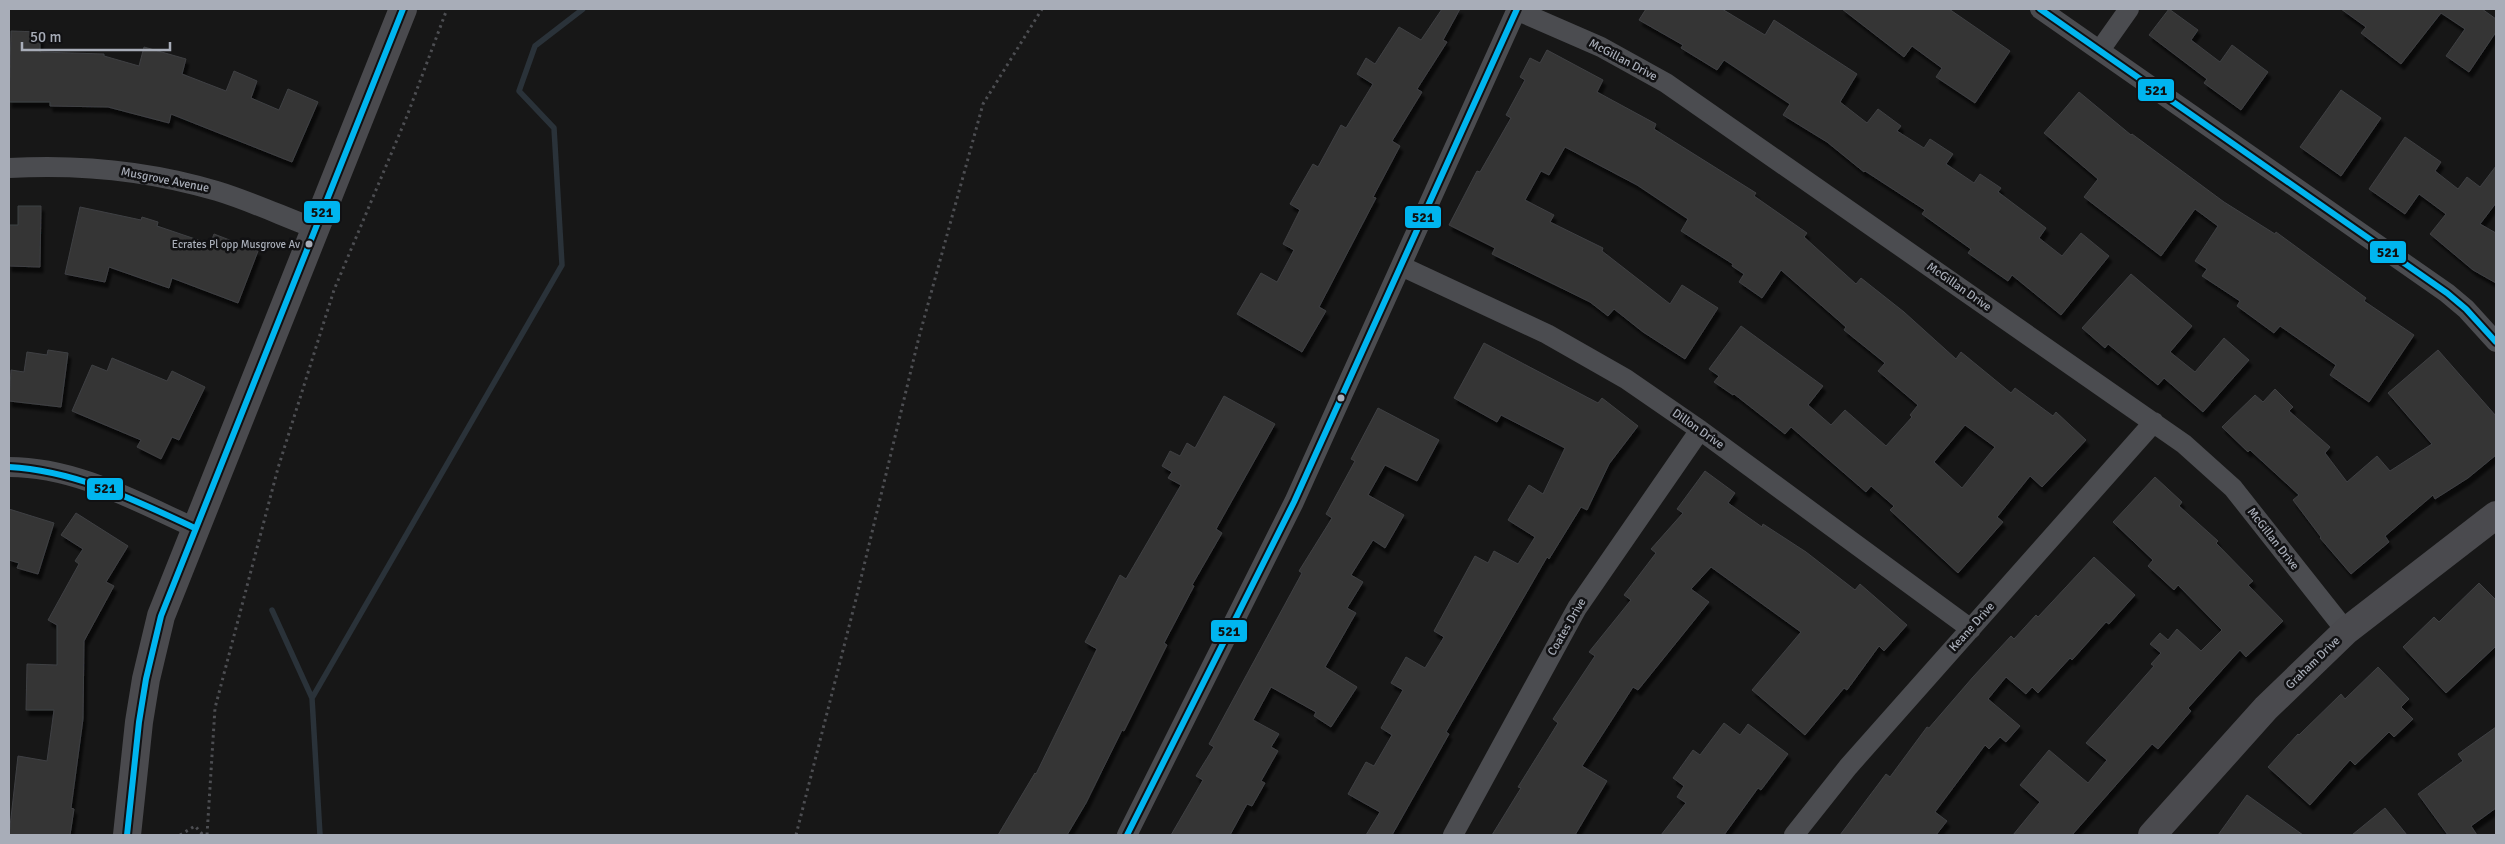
<svg xmlns="http://www.w3.org/2000/svg" width="2505" height="844" font-family="Signika,sans-serif">
  <style>
    .lines { fill: none; stroke-linecap: round; stroke-linejoin: round }
    .stream { stroke: #2a3239; stroke-width: 5.5 }
    .building { fill: #353536; stroke: #3f4043; fill-rule: evenodd; filter: url(#shadow) }
    .path { stroke: #4d4e52; stroke-width: 3; stroke-dasharray: 2.5 4; stroke-linecap: butt }
    .street { stroke: #4b4c50; stroke-width: 20 }
    .secondary { stroke: #4a4a4e; stroke-width: 28 }
    .bus-1-casing { stroke: #111113; stroke-width: 10 }
    .bus-1 { stroke: #00b5ef; stroke-width: 6 }
    .bus-dot { fill: #a8adb8; stroke: #111113; stroke-width: 2 }
    .labels { text-anchor: middle; dominant-baseline: central; stroke-width: 5; stroke-linejoin: round; paint-order: stroke }
    .bus-label { font-size: 11px; fill: #a8adb8; stroke: #111113; text-anchor: end }
    .street-label { font-size: 12px; fill: #a8adb8; stroke: #111113 }
    .line-badge { stroke: #111113; stroke-width: 2 }
    .pale-badge-label { font-size: 14px; text-anchor: middle; font-weight: bold; fill: #111 }
  </style>
  <defs>
    <filter id="shadow"><feDropShadow dx="3" dy="5.5" stdDeviation="1" flood-color="#0009"/></filter>
  </defs>
  <rect width="100%" height="100%" fill="#171717"/>
  <g class="lines">
    <path class="stream" d="M 272,610 L 312,698
      M 320,835 L 312,698 L 562,265 L 554,128 L 519,91 L 535,46 L 583,9"/>
  </g>
  <path class="building" d="M 1442,9 L 1460,9 L 1443,40 L 1447,42 L 1417,89 L 1422,92 L 1392,141 L 1400,146 L 1373,197 L 1376,198 L 1319,307 L 1326,311 L 1302,352 L 1237,314 L 1261,273 L 1277,282 L 1294,250 L 1283,244 L 1300,210 L 1290,204 L 1313,164 L 1318,167 L 1341,125 L 1346,128 L 1373,84 L 1357,74 L 1366,58 L 1375,64 L 1399,27 L 1421,40 Z
    M 1646,9 L 1722,9 L 1765,35 L 1774,20 L 1857,74 L 1840,102 L 1867,123 L 1878,109 L 1901,126 L 1897,131 L 1924,148 L 1930,139 L 1953,154 L 1946,164 L 1974,183 L 1980,174 L 2001,188 L 1998,192 L 2046,228 L 2039,238 L 2062,256 L 2081,233 L 2109,256 L 2061,315 L 2012,275 L 2008,281 L 1968,253 L 1971,249 L 1922,214 L 1925,210 L 1865,171 L 1864,172 L 1827,142 L 1783,115 L 1790,104 L 1724,60 L 1717,70 L 1681,48 L 1683,45 L 1639,20 Z
    M 1842,9 L 1949,9 L 2010,51 L 1975,103 L 1936,77 L 1942,68 L 1912,46 L 1904,57 Z
    M 2169,9 L 2198,30 L 2191,40 L 2220,62 L 2232,45 L 2268,72 L 2241,110 L 2204,83 L 2207,79 L 2149,35 Z
    M 2341,9 L 2482,9 L 2496,19 L 2496,32 L 2469,72 L 2446,56 L 2465,29 L 2441,13 L 2401,64 L 2361,33 L 2366,27 Z
    M 11,31 L 40,32 L 40,52 L 104,54 L 104,56 L 139,66 L 144,47 L 186,59 L 182,74 L 226,91 L 234,71 L 257,81 L 251,98 L 279,110 L 288,89 L 318,102 L 292,162 L 171,114 L 169,123 L 108,107 L 50,106 L 50,102 L 9,102 Z
    M 1547,50 L 1603,80 L 1597,92 L 1656,124 L 1654,129 L 1756,193 L 1754,196 L 1807,233 L 1804,237 L 1856,284 L 1861,278 L 1904,312 L 1956,359 L 1961,352 L 2011,393 L 2015,388 L 2053,416 L 2056,412 L 2086,440 L 2042,487 L 2030,476 L 1997,517 L 2003,522 L 1958,573 L 1890,510 L 1894,506 L 1871,486 L 1866,492 L 1791,427 L 1785,434 L 1734,394 L 1733,395 L 1714,382 L 1719,376 L 1709,369 L 1741,326 L 1823,386 L 1808,405 L 1831,425 L 1845,410 L 1886,446 L 1912,417 L 1910,415 L 1918,405 L 1878,371 L 1885,363 L 1844,330 L 1846,327 L 1781,270 L 1762,298 L 1739,282 L 1744,274 L 1732,266 L 1733,264 L 1681,231 L 1688,219 L 1637,185 L 1565,147 L 1549,175 L 1541,171 L 1525,200 L 1554,215 L 1550,222 L 1603,248 L 1602,251 L 1670,304 L 1682,285 L 1718,308 L 1685,359 L 1643,332 L 1614,309 L 1608,316 L 1590,302 L 1492,254 L 1495,248 L 1449,225 L 1477,171 L 1480,172 L 1511,118 L 1506,115 L 1525,80 L 1520,77 L 1530,58 L 1540,63 ZM 1965,425 L 1995,447 L 1962,488 L 1934,462 Z
    M 2341,90 L 2381,118 L 2341,176 L 2300,147 Z
    M 2079,92 L 2131,135 L 2132,134 L 2224,202 L 2275,234 L 2276,232 L 2366,298 L 2364,301 L 2414,335 L 2369,402 L 2330,375 L 2336,365 L 2280,326 L 2274,333 L 2237,306 L 2240,301 L 2202,276 L 2207,269 L 2195,261 L 2218,226 L 2195,209 L 2161,256 L 2084,197 L 2098,179 L 2044,133 Z
    M 2405,137 L 2441,162 L 2435,171 L 2458,189 L 2467,177 L 2480,187 L 2496,166 L 2496,203 L 2480,224 L 2496,233 L 2496,283 L 2473,270 L 2430,234 L 2446,214 L 2419,194 L 2405,214 L 2369,189 Z
    M 18,206 L 41,206 L 40,267 L 9,266 L 9,225 L 18,225 Z
    M 80,207 L 141,220 L 142,217 L 158,222 L 157,226 L 210,244 L 214,234 L 258,251 L 238,303 L 172,278 L 169,288 L 109,267 L 105,282 L 65,274 Z
    M 2131,274 L 2192,326 L 2170,352 L 2195,372 L 2224,338 L 2249,360 L 2203,412 L 2164,378 L 2158,385 L 2108,344 L 2105,348 L 2082,328 Z
    M 1484,343 L 1598,403 L 1602,398 L 1638,426 L 1609,464 L 1587,510 L 1581,507 L 1549,559 L 1547,557 L 1446,732 L 1449,734 L 1392,835 L 1366,835 L 1380,812 L 1348,794 L 1366,762 L 1374,766 L 1392,735 L 1381,728 L 1403,690 L 1391,683 L 1406,657 L 1425,668 L 1444,637 L 1434,631 L 1475,556 L 1488,563 L 1494,551 L 1518,564 L 1535,537 L 1508,520 L 1529,485 L 1543,494 L 1565,448 L 1501,415 L 1497,422 L 1454,398 Z
    M 48,350 L 68,353 L 61,407 L 9,401 L 11,370 L 24,372 L 27,352 L 47,355 Z
    M 2438,350 L 2496,416 L 2496,455 L 2468,478 L 2435,499 L 2433,495 L 2385,536 L 2389,542 L 2351,574 L 2320,538 L 2321,537 L 2293,500 L 2299,495 L 2250,450 L 2248,452 L 2222,427 L 2255,395 L 2263,402 L 2275,389 L 2293,407 L 2289,411 L 2330,447 L 2325,453 L 2347,482 L 2377,456 L 2390,471 L 2432,444 L 2388,393 Z
    M 112,358 L 167,381 L 172,371 L 205,387 L 179,440 L 172,437 L 161,459 L 137,447 L 141,440 L 72,411 L 92,365 L 107,371 Z
    M 1224,396 L 1275,424 L 1216,529 L 1222,533 L 1192,585 L 1194,586 L 1164,643 L 1167,645 L 1124,731 L 1122,730 L 1086,803 L 1067,835 L 998,835 L 1035,773 L 1036,774 L 1097,649 L 1085,642 L 1120,575 L 1126,579 L 1181,485 L 1168,478 L 1172,472 L 1162,466 L 1170,451 L 1180,456 L 1187,443 L 1195,448 Z
    M 1378,408 L 1439,440 L 1417,481 L 1385,465 L 1368,495 L 1404,515 L 1385,548 L 1373,540 L 1351,575 L 1363,582 L 1347,608 L 1356,613 L 1325,667 L 1357,687 L 1331,727 L 1314,716 L 1316,712 L 1271,687 L 1253,720 L 1279,734 L 1271,747 L 1278,751 L 1261,781 L 1265,783 L 1252,806 L 1247,804 L 1230,835 L 1171,835 L 1203,780 L 1196,776 L 1214,747 L 1209,744 L 1302,573 L 1299,571 L 1332,518 L 1326,514 L 1355,461 L 1351,459 Z
    M 1705,471 L 1735,493 L 1728,503 L 1762,527 L 1763,524 L 1806,552 L 1855,590 L 1860,584 L 1907,625 L 1884,651 L 1879,646 L 1847,690 L 1844,688 L 1805,735 L 1752,690 L 1801,632 L 1711,567 L 1691,589 L 1709,602 L 1638,690 L 1633,687 L 1582,766 L 1607,781 L 1575,835 L 1492,835 L 1521,788 L 1518,787 L 1558,723 L 1553,719 L 1595,656 L 1589,652 L 1631,600 L 1624,595 L 1656,553 L 1651,549 L 1683,513 L 1677,509 Z
    M 2155,477 L 2182,502 L 2179,506 L 2218,541 L 2216,543 L 2253,581 L 2248,585 L 2283,621 L 2246,657 L 2240,650 L 2188,708 L 2191,711 L 2158,749 L 2152,744 L 2072,835 L 2013,835 L 2040,802 L 2020,785 L 2049,750 L 2088,783 L 2107,760 L 2086,743 L 2154,666 L 2151,664 L 2161,653 L 2150,644 L 2160,633 L 2168,640 L 2177,629 L 2201,651 L 2222,630 L 2178,585 L 2174,590 L 2148,566 L 2153,560 L 2113,522 Z
    M 9,509 L 54,523 L 38,574 L 17,568 L 19,563 L 9,560 Z
    M 76,513 L 128,546 L 106,582 L 114,586 L 84,641 L 83,719 L 71,808 L 74,809 L 70,835 L 9,835 L 18,756 L 47,761 L 54,710 L 26,710 L 27,664 L 57,665 L 57,625 L 48,620 L 79,564 L 75,561 L 83,549 L 61,535 Z
    M 2094,557 L 2135,595 L 2109,624 L 2106,622 L 2072,660 L 2070,658 L 2038,693 L 2032,687 L 2026,694 L 2006,677 L 1988,699 L 2020,726 L 2006,742 L 2000,737 L 1989,749 L 1985,745 L 1935,812 L 1947,821 L 1936,835 L 1840,835 L 1886,774 L 1890,777 L 1927,727 L 1929,728 L 1973,677 L 2011,636 L 2014,639 L 2036,615 L 2038,617 Z
    M 2479,583 L 2496,600 L 2496,646 L 2446,693 L 2403,647 L 2434,617 L 2439,622 Z
    M 2378,667 L 2409,699 L 2401,707 L 2413,719 L 2394,737 L 2389,732 L 2355,765 L 2350,760 L 2310,805 L 2268,767 L 2298,734 L 2299,735 L 2341,694 L 2345,699 Z
    M 1724,723 L 1740,735 L 1748,724 L 1788,754 L 1761,790 L 1758,788 L 1724,835 L 1661,835 L 1686,803 L 1677,797 L 1684,786 L 1673,778 L 1693,750 L 1700,755 Z
    M 2496,727 L 2496,808 L 2471,826 L 2477,835 L 2448,835 L 2418,794 L 2463,761 L 2458,754 Z
    M 2247,795 L 2303,835 L 2218,835 Z
    M 2385,808 L 2407,835 L 2352,835 Z"/>
  <g class="lines">
    <path class="path" d="M 180,835 L 195,826 L 203,835
      M 207,835 L 215,708 L 278,468 L 334,290 L 407,116 L 447,9
      M 796,835 L 856,599 L 919,337 L 983,104 L 1042,9"/>
    <path class="street" d="M 2040,9 L 2447,293 L 2466,309 L 2496,342
      M 1516,10 L 1601,47 L 1666,83 L 2184,444 L 2233,488 L 2346,631
      M 2100,50 L 2129,9
      M 9,168 C 79,164 150,171 217,191 C 250,201 282,216 314,228
      M 1401,266 L 1547,334 L 1626,379 L 1700,430 L 1971,629
      M 9,467 C 76,467 135,501 195,528
      M 1127,835 L 1294,502 L 1517,9
      M 1453,835 L 1577,608 L 1700,430
      M 1794,835 L 1848,767 L 2154,422"/>
    <path class="secondary" d="M 127,835 L 139,722 L 146,679 L 161,616 L 403,9
      M 2152,835 L 2266,708 L 2346,631 L 2496,515"/>
    <g class="bus-1-casing">
      <path id="bus-1" d="M 2040,9 L 2447,293 L 2466,309 L 2496,342
        M 9,467 C 77,471 134,500 195,528
        M 127,835 L 139,722 L 146,679 L 161,616 L 403,9
        M 1127,835 L 1294,502 L 1517,9"/>
    </g>
    <use href="#bus-1" class="bus-1"/>
  </g>
  <g class="bus-dot">
    <circle cx="309" cy="244" r="4.5"/>
    <circle cx="1341" cy="398" r="4.5"/>
  </g>
  <g class="labels">
    <g class="bus-label">
      <text x="300" y="244">Ecrates Pl opp Musgrove Av</text>
    </g>
    <g class="street-label">
      <text transform="translate(1623 60) rotate(28)">McGillan Drive</text>
      <text transform="translate(165 180) rotate(11)">Musgrove Avenue</text>
      <text transform="translate(1959 287) rotate(35)">McGillan Drive</text>
      <text transform="translate(1698 429) rotate(35)">Dillon Drive</text>
      <text transform="translate(2273 539) rotate(52)">McGillan Drive</text>
      <text transform="translate(1567 627) rotate(-60)">Coates Drive</text>
      <text transform="translate(1972 627) rotate(-48)">Keane Drive</text>
      <text transform="translate(2313 663) rotate(-44)">Graham Drive</text>
    </g>
  </g>
  <g class="line-badge">
    <rect x="2137" y="78" width="38" height="24" rx="5" fill="#00b5ef"/>
    <rect x="303" y="200" width="38" height="24" rx="5" fill="#00b5ef"/>
    <rect x="1404" y="205" width="38" height="24" rx="5" fill="#00b5ef"/>
    <rect x="2369" y="240" width="38" height="24" rx="5" fill="#00b5ef"/>
    <rect x="86" y="477" width="38" height="24" rx="5" fill="#00b5ef"/>
    <rect x="1210" y="619" width="38" height="24" rx="5" fill="#00b5ef"/>
  </g>
  <g class="pale-badge-label">
    <text x="2156" y="95">521</text>
    <text x="322" y="217">521</text>
    <text x="1423" y="222">521</text>
    <text x="2388" y="257">521</text>
    <text x="105" y="493">521</text>
    <text x="1229" y="636">521</text>
  </g>
  <rect width="2505" height="844" fill="none" stroke="#a8adb8" stroke-width="20"/>
  <path d="M22 42v8h148v-8" fill="none" stroke="#a8adb8" stroke-width="2.5"/>
  <text x="30" y="42" font-size="15" fill="#a8adb8" stroke="#111113" stroke-width="4" paint-order="stroke">50 m</text>
</svg>
